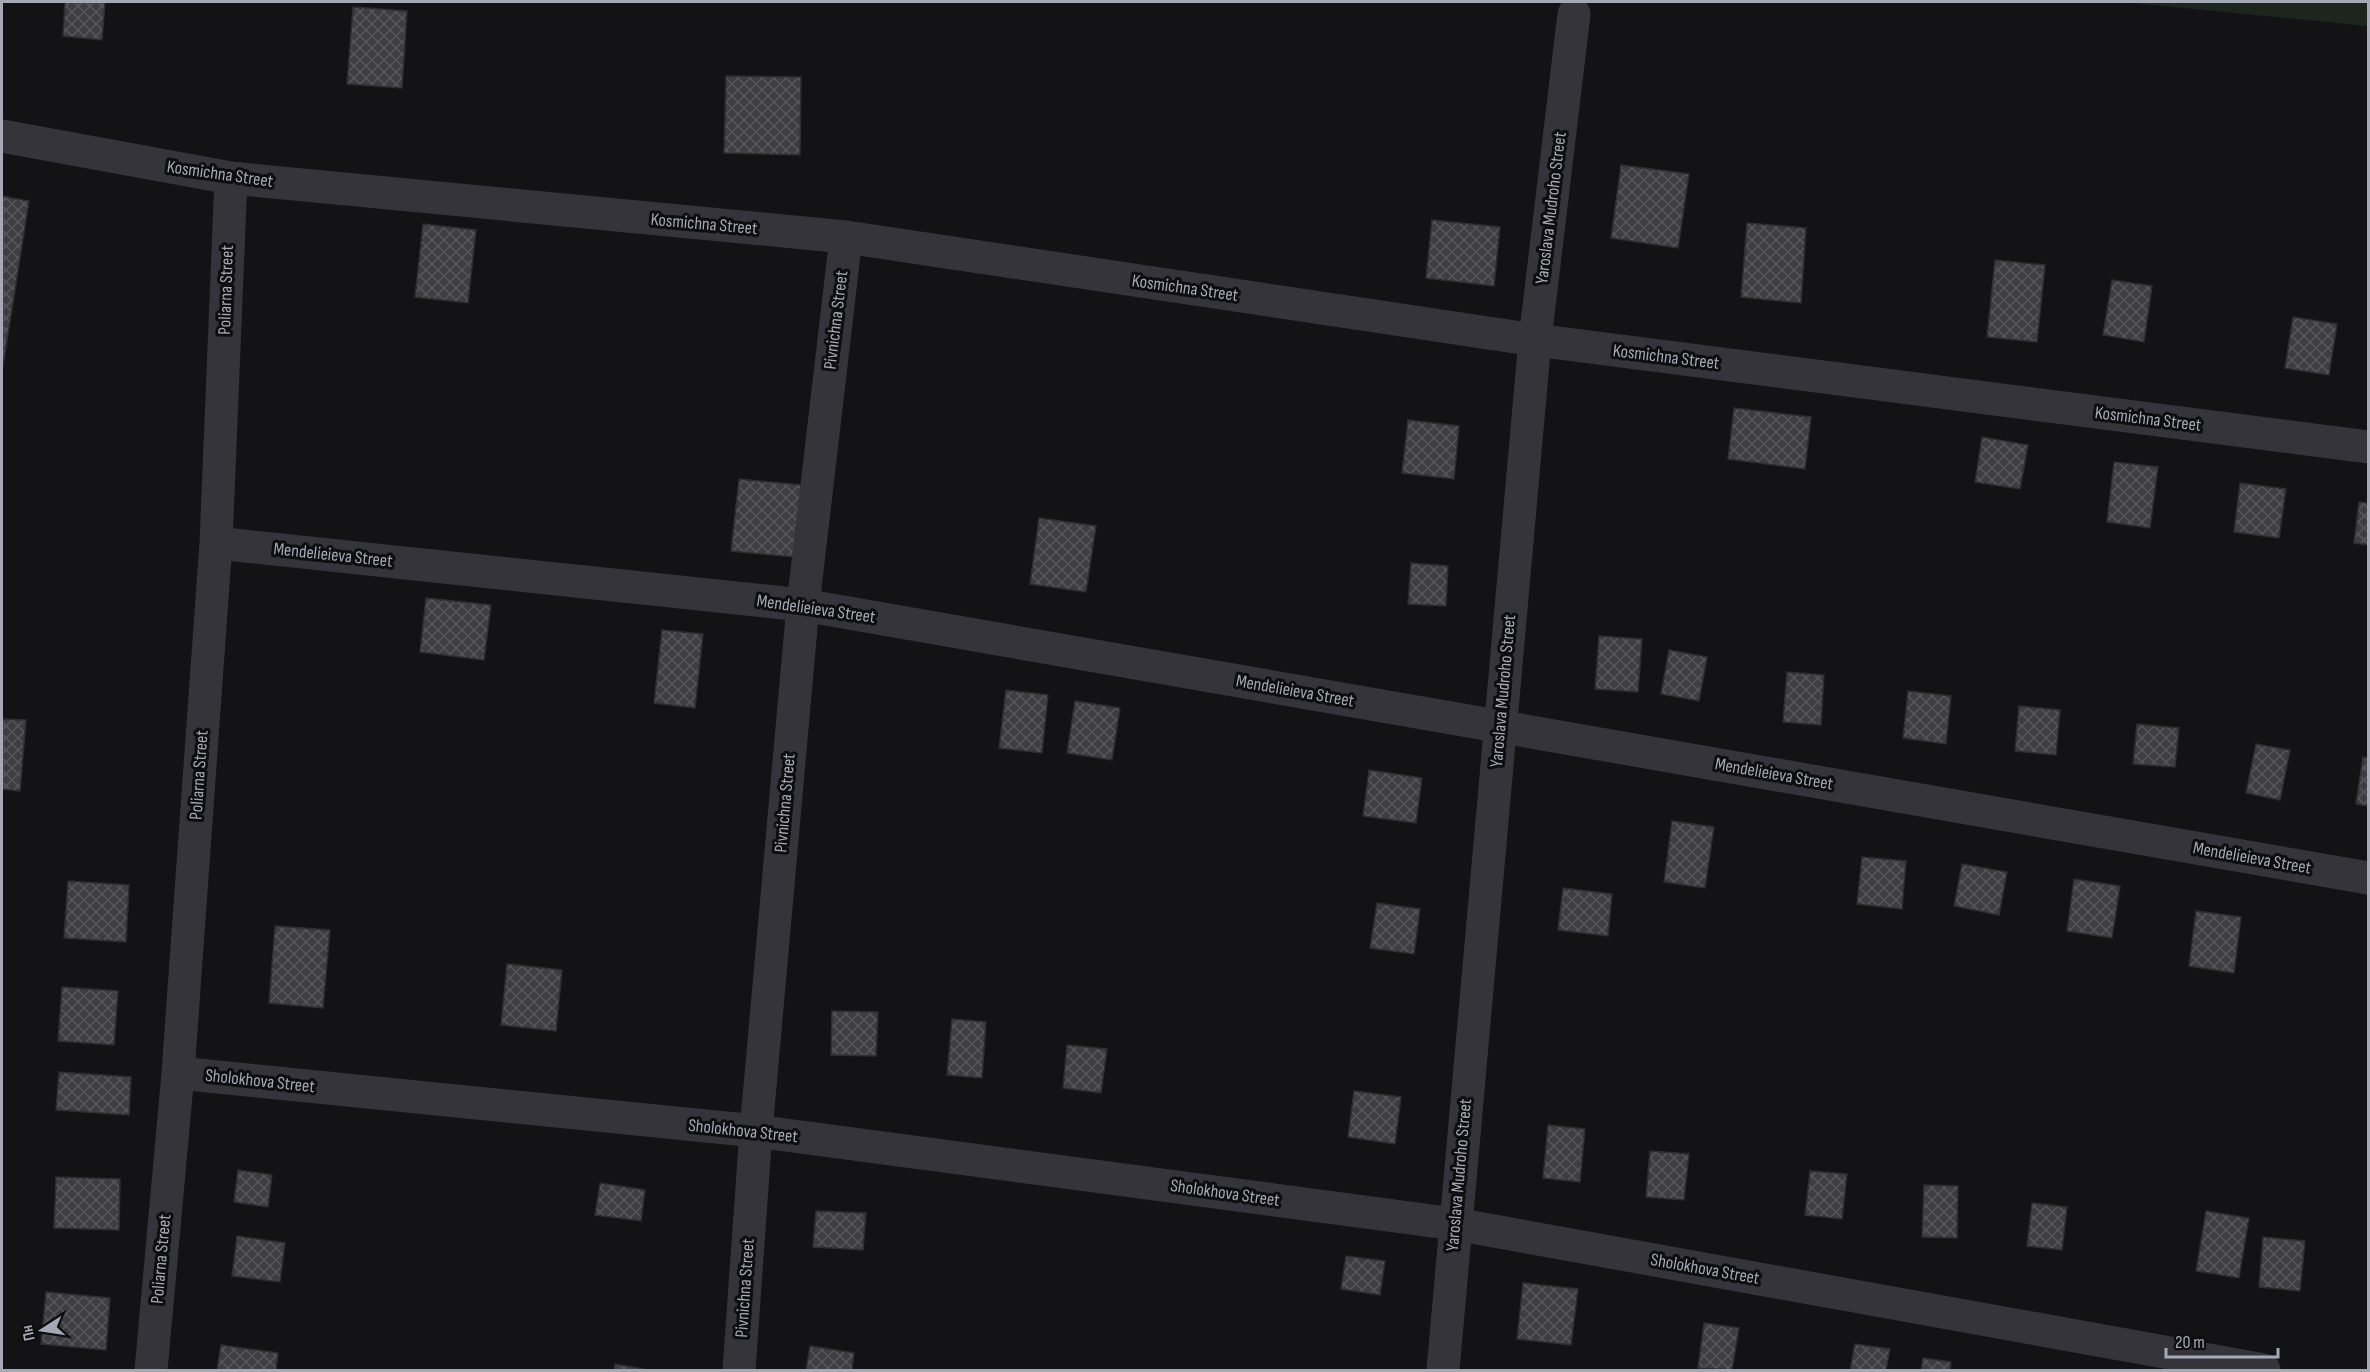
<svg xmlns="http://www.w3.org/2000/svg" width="2370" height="1372" font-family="'Sofia Sans Condensed',sans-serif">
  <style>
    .green { fill: #1d251f }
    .building { fill: url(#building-cross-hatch); stroke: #2e2d31; stroke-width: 1.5 }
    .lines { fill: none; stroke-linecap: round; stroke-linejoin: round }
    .street { stroke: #34343a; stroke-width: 33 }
    .labels { text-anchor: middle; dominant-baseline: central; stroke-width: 6; stroke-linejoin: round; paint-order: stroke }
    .street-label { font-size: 18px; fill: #a5a8b5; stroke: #0e0e10 }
  </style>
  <defs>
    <pattern id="building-cross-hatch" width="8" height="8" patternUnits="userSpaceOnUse" patternTransform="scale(1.5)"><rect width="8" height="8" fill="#3d3d42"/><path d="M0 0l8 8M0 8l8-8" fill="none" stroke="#56565b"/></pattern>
  </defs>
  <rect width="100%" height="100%" fill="#131315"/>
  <path class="green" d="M 2122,2 L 2368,2 L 2368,26 Z"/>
  <path class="building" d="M 65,2 L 105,2 L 102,40 L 63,36 Z
    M 353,7 L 407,11 L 402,88 L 347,84 Z
    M 726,76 L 801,77 L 800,155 L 724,153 Z
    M 1621,165 L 1689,174 L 1678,248 L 1611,238 Z
    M 2,196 L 29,201 L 2,372 Z
    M 1432,220 L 1500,227 L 1494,286 L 1426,278 Z
    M 1747,223 L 1806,228 L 1801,303 L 1741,297 Z
    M 423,224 L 476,230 L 468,303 L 415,297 Z
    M 1995,260 L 2045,265 L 2037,342 L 1987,337 Z
    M 2112,280 L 2152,286 L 2144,342 L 2103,335 Z
    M 2293,317 L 2337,324 L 2329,375 L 2285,368 Z
    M 1734,408 L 1811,417 L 1805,469 L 1728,459 Z
    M 1408,420 L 1459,426 L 1454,479 L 1402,473 Z
    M 1982,437 L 2028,445 L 2020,489 L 1975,482 Z
    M 2114,462 L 2158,467 L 2150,528 L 2107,522 Z
    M 739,479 L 802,485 L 794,557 L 731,551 Z
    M 2240,483 L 2286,489 L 2279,538 L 2234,532 Z
    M 2359,502 L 2368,503 L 2368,545 L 2354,543 Z
    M 1039,518 L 1096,526 L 1086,592 L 1030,584 Z
    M 1411,563 L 1448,566 L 1446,606 L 1408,604 Z
    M 426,598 L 491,605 L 484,660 L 420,652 Z
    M 662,630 L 703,634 L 695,708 L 654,703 Z
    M 1599,636 L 1642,639 L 1638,692 L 1595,689 Z
    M 1669,650 L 1707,657 L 1699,701 L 1661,694 Z
    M 1787,672 L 1824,675 L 1821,725 L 1783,722 Z
    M 1006,690 L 1048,695 L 1042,753 L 999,748 Z
    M 1908,691 L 1951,696 L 1946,744 L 1903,738 Z
    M 1075,701 L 1120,708 L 1112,760 L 1067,753 Z
    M 2019,706 L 2060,710 L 2056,755 L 2015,751 Z
    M 2,719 L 26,720 L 20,791 L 2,789 Z
    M 2137,724 L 2179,728 L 2175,767 L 2133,764 Z
    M 2256,744 L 2290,750 L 2280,800 L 2246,793 Z
    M 2363,757 L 2368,758 L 2368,806 L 2356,804 Z
    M 1369,770 L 1422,778 L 1416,823 L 1363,816 Z
    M 1672,821 L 1714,827 L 1705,888 L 1664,882 Z
    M 1862,857 L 1906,861 L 1902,909 L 1857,904 Z
    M 1962,864 L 2007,872 L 1999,915 L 1954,906 Z
    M 2074,879 L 2120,886 L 2112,938 L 2067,931 Z
    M 68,881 L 129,885 L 126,942 L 64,938 Z
    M 1563,888 L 1612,894 L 1608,936 L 1558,930 Z
    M 1377,903 L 1420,909 L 1414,954 L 1370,948 Z
    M 2196,911 L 2241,917 L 2234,973 L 2189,966 Z
    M 275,926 L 330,930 L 323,1008 L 269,1003 Z
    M 507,964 L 562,970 L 556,1031 L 501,1025 Z
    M 62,987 L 118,991 L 114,1045 L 58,1041 Z
    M 832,1011 L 878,1012 L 876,1056 L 831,1055 Z
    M 952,1019 L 986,1022 L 982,1078 L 947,1075 Z
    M 1067,1045 L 1107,1049 L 1101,1093 L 1063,1088 Z
    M 59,1072 L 131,1077 L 129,1115 L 56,1110 Z
    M 1354,1091 L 1401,1097 L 1395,1144 L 1348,1137 Z
    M 1548,1125 L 1585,1129 L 1580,1182 L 1543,1178 Z
    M 1650,1151 L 1689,1154 L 1684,1200 L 1646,1197 Z
    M 238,1170 L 272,1175 L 268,1207 L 234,1202 Z
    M 1810,1171 L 1847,1174 L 1842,1219 L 1805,1215 Z
    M 56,1177 L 120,1179 L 119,1230 L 54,1228 Z
    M 600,1183 L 645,1190 L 641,1221 L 595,1215 Z
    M 1924,1185 L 1958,1186 L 1957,1238 L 1922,1237 Z
    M 2032,1203 L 2067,1207 L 2062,1250 L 2027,1246 Z
    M 816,1211 L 866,1213 L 863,1250 L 813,1247 Z
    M 2206,1211 L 2249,1218 L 2239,1278 L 2196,1271 Z
    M 237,1236 L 285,1243 L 280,1282 L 232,1276 Z
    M 2263,1237 L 2305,1241 L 2300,1291 L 2259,1287 Z
    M 1346,1256 L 1385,1261 L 1380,1295 L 1341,1289 Z
    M 1523,1283 L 1578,1289 L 1571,1345 L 1517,1339 Z
    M 46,1292 L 110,1298 L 106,1350 L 41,1344 Z
    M 1704,1323 L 1739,1328 L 1732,1370 L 1698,1368 Z
    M 1855,1344 L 1890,1349 L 1886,1370 L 1850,1370 Z
    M 221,1345 L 278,1353 L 276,1370 L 217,1370 Z
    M 810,1346 L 854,1353 L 852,1370 L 806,1370 Z
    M 1923,1358 L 1951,1362 L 1950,1370 L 1921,1370 Z
    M 615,1364 L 649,1370 L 614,1370 Z"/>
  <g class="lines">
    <path class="street" d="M 2,136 L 231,178 L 846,237 L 1535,340 L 2368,447
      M 216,543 L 803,605 L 2368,878
      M 178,1073 L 756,1131 L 1455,1224 L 2264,1370
      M 151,1370 L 178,1073 L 216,543 L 231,178
      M 739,1370 L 756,1131 L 803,605 L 846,237
      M 1443,1370 L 1535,340 L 1574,14"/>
  </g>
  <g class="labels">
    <g class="street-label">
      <text transform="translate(220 174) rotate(8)">Kosmichna Street</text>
      <text transform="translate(1551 208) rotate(-83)">Yaroslava Mudroho Street</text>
      <text transform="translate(704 224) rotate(5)">Kosmichna Street</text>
      <text transform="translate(1185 288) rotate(8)">Kosmichna Street</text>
      <text transform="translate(226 290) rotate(-88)">Poliarna Street</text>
      <text transform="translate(836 320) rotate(-83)">Pivnichna Street</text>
      <text transform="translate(1666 357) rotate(7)">Kosmichna Street</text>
      <text transform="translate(2148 419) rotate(7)">Kosmichna Street</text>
      <text transform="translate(333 555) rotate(6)">Mendelieieva Street</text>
      <text transform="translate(816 609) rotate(8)">Mendelieieva Street</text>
      <text transform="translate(1295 691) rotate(10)">Mendelieieva Street</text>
      <text transform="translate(1503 691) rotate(-85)">Yaroslava Mudroho Street</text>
      <text transform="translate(1774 774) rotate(10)">Mendelieieva Street</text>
      <text transform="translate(199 775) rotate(-86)">Poliarna Street</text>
      <text transform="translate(785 803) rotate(-85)">Pivnichna Street</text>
      <text transform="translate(2252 858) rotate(10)">Mendelieieva Street</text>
      <text transform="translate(260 1081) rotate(6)">Sholokhova Street</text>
      <text transform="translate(743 1131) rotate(6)">Sholokhova Street</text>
      <text transform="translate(1459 1175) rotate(-85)">Yaroslava Mudroho Street</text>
      <text transform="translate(1225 1193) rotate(8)">Sholokhova Street</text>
      <text transform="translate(161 1259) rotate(-85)">Poliarna Street</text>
      <text transform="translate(1705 1269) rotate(10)">Sholokhova Street</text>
      <text transform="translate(745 1288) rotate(-86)">Pivnichna Street</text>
    </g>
  </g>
  <rect width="2370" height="1372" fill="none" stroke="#a5a8b5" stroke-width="6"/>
  <g transform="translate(42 1330) rotate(258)" stroke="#0e0e10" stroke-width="4.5" paint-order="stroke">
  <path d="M0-4.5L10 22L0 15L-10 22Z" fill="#a5a8b5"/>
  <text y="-9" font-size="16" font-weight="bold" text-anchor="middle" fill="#a5a8b5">Пн</text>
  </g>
  <path d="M2166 1348v9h112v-9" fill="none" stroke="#a5a8b5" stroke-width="3"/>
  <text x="2175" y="1348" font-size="18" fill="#a5a8b5" stroke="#0e0e10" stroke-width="4.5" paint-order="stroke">20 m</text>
</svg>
